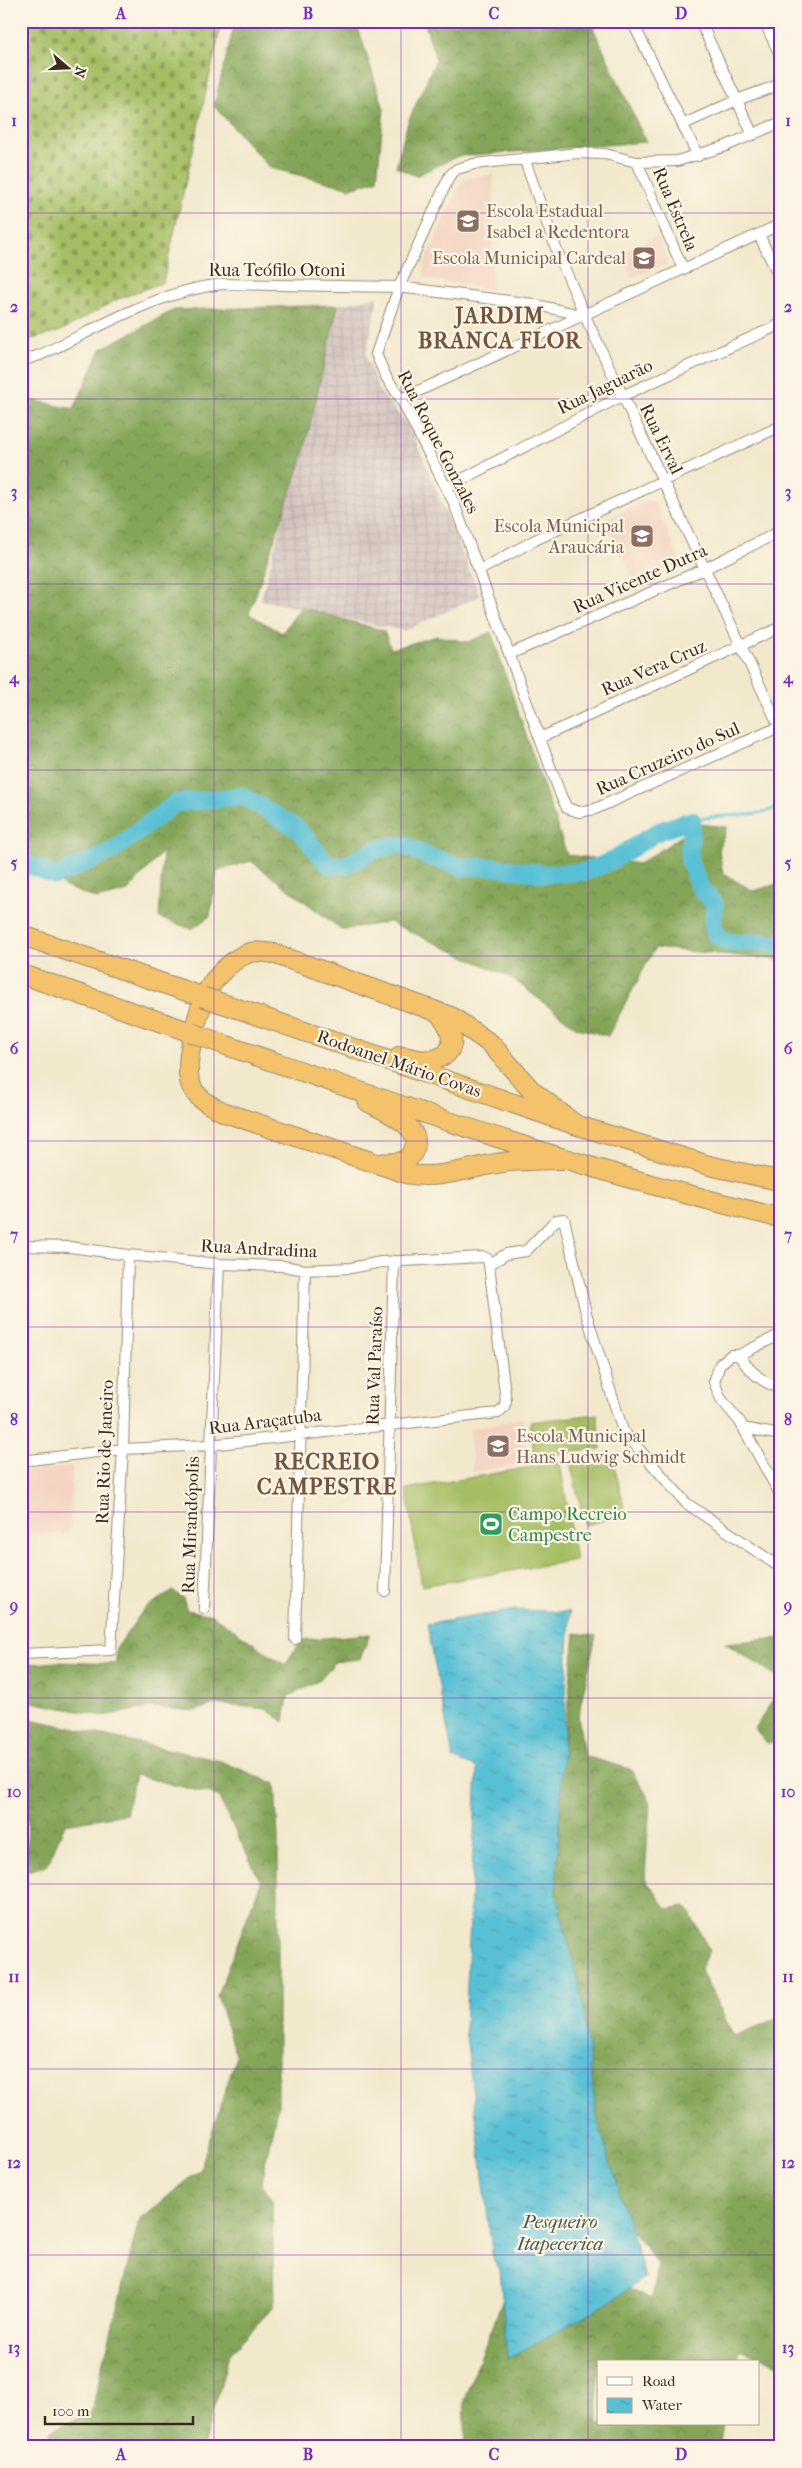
<svg xmlns="http://www.w3.org/2000/svg" width="802" height="2468" font-family="'IM FELL French Canon',serif">
  <style>
    .built { fill: #f4d3c1 }
    .industrial { fill: url(#industrial-grid) }
    .forest { fill: url(#forest-crowns); stroke: #60683c }
    .cemetery { fill: url(#cemetery-stones); stroke: #707440 }
    .pitch { fill: #a5be63; stroke: #707440 }
    .water { fill: url(#water-ripples); stroke: #4a757a }
    .lines { fill: none; stroke-linecap: round; stroke-linejoin: round }
    .stream { stroke: #58c0d5; stroke-width: 3 }
    .river { stroke: #58c0d5; stroke-width: 18 }
    .minor-casing { stroke: #968a76; stroke-width: 12 }
    .motorway-casing { stroke: #968a76; stroke-width: 21 }
    .minor { stroke: #fff; stroke-width: 10 }
    .motorway { stroke: #f3c26a; stroke-width: 19 }
    .motorway-bridge-casing { stroke: #968a76; stroke-width: 21; stroke-linecap: butt }
    .motorway-bridge { stroke: #f3c26a; stroke-width: 19 }
    .grid { fill: none; stroke: #7b2cbf; stroke-width: 1; stroke-opacity: 0.55 }
    .labels { text-anchor: middle; dominant-baseline: central; stroke-width: 4.5; stroke-linejoin: round; paint-order: stroke }
    .street-label { font-size: 18px; fill: #3b2a1e; stroke: #fcf5e5 }
    .education-label { font-size: 18px; fill: #785e54; stroke: #fcf5e5; text-anchor: start }
    .leisure-label { font-size: 18px; fill: #27864d; stroke: #fcf5e5; text-anchor: start }
    .water-label { font-size: 19px; font-style: italic; fill: #445755; stroke: #fcf5e5 }
    .district-label { font-size: 22px; font-weight: bold; letter-spacing: 1px; fill: #735441; stroke: #fcf5e5 }
    .neatline { fill: none; stroke: #7b2cbf; stroke-width: 2 }
    .grid-label { font-size: 16px; text-anchor: middle; font-weight: bold; fill: #7b2cbf }
  </style>
  <defs>
    <pattern id="industrial-grid" width="8" height="8" patternUnits="userSpaceOnUse" patternTransform="scale(1.25)"><rect width="8" height="8" fill="#d0c0bc"/><path d="M0 4h8M4 0v8" fill="none" stroke="#b4a5a1"/></pattern>
    <pattern id="forest-crowns" width="20" height="18" patternUnits="userSpaceOnUse" patternTransform="scale(1.25)"><rect width="20" height="18" fill="#84a559"/><path d="M2 6a3 3 0 1 1 6 0M12 15a3 3 0 1 1 6 0" fill="none" stroke="#6d8749"/></pattern>
    <pattern id="cemetery-stones" width="16" height="16" patternUnits="userSpaceOnUse" patternTransform="scale(1.25)"><rect width="16" height="16" fill="#a5be63"/><path d="M2 7V4a2 2 0 0 1 4 0v3zM10 15v-3a2 2 0 0 1 4 0v3z" fill="#889b51"/></pattern>
    <pattern id="water-ripples" width="26" height="14" patternUnits="userSpaceOnUse" patternTransform="scale(1.25)"><rect width="26" height="14" fill="#58c0d5"/><path d="M2 4q2-2 4 0t4 0M15 11q2-2 4 0t4 0" fill="none" stroke="#4a9cac"/></pattern>
  </defs>
  <rect width="100%" height="100%" fill="#fcf5e5"/>
  <filter id="ink" filterUnits="userSpaceOnUse"><feTurbulence type="fractalNoise" baseFrequency=".02" numOctaves="2"/><feDisplacementMap in="SourceGraphic" scale="10" xChannelSelector="R" yChannelSelector="G"/><feConvolveMatrix kernelMatrix="1 2 1 2 8 2 1 2 1" color-interpolation-filters="sRGB"/></filter>
  <filter id="wash" filterUnits="userSpaceOnUse"><feTurbulence type="fractalNoise" baseFrequency=".0096" numOctaves="4" result="noise"/><feDisplacementMap in="SourceGraphic" scale="20" xChannelSelector="R" yChannelSelector="G"/><feGaussianBlur stdDeviation="1.12" result="paint"/><feColorMatrix in="noise" values="0 0 0 0 0 0 0 0 0 0 0 0 0 0 0 0 0 1.4 0 .05"/><feComposite in="paint" operator="in"/></filter>
  <g filter="url(#wash)">
    <rect width="100%" height="100%" fill="#f2e9cd"/>
    <path class="built" d="M 494,174 L 491,289 L 431,280 L 424,277 L 424,264 L 463,179 Z
      M 657,236 L 669,263 L 632,277 L 620,254 Z
      M 647,500 L 654,502 L 656,505 L 680,561 L 674,571 L 638,587 L 605,520 Z
      M 523,1418 L 527,1463 L 473,1472 L 469,1429 Z
      M 72,1466 L 70,1533 L 21,1534 L 21,1472 Z"/>
    <path class="industrial" d="M 378,297 L 366,356 L 379,391 L 411,429 L 480,596 L 404,631 L 261,600 L 338,305 Z"/>
    <path class="forest" d="M 171,21 L 359,21 L 359,31 L 384,109 L 377,180 L 351,188 L 270,168 L 214,106 L 234,26 L 173,25 Z
      M 424,21 L 590,21 L 646,142 L 458,156 L 416,176 L 396,167 L 408,122 L 436,60 Z
      M 338,305 L 302,459 L 249,614 L 282,633 L 301,607 L 384,631 L 391,649 L 437,636 L 468,642 L 491,632 L 567,855 L 639,864 L 700,824 L 727,827 L 719,850 L 723,873 L 753,891 L 781,883 L 781,960 L 655,948 L 608,1036 L 577,1028 L 510,977 L 389,922 L 342,930 L 251,861 L 217,871 L 210,916 L 192,929 L 159,918 L 163,851 L 128,891 L 97,899 L 64,886 L 21,850 L 21,398 L 74,409 L 101,349 L 174,310 Z
      M 173,1591 L 183,1598 L 187,1610 L 212,1615 L 285,1665 L 301,1640 L 370,1634 L 360,1659 L 334,1662 C 324,1681 307,1688 288,1696 L 284,1722 L 266,1709 L 214,1704 L 195,1711 L 152,1707 L 103,1716 L 26,1701 L 21,1698 L 21,1665 L 57,1662 L 116,1664 L 116,1649 L 144,1609 Z
      M 575,1633 L 596,1636 L 578,1716 L 584,1756 L 630,1769 L 650,1800 L 645,1878 L 667,1909 L 686,1906 L 709,1950 L 700,1969 L 734,2036 L 781,2017 L 781,2365 L 739,2349 L 736,2362 L 598,2362 L 598,2424 L 724,2424 L 720,2447 L 466,2447 L 464,2399 L 504,2297 L 610,2281 L 652,2299 L 658,2264 L 600,2190 L 566,1992 L 549,1816 L 561,1774 Z
      M 781,1638 L 781,1679 L 725,1643 Z
      M 781,1686 L 781,1742 L 767,1743 L 755,1729 Z
      M 22,1717 L 221,1761 L 275,1784 L 278,1836 L 278,2105 L 261,2182 L 272,2199 L 274,2306 L 229,2355 L 203,2447 L 51,2447 L 50,2431 L 91,2413 L 139,2220 L 200,2170 L 236,2056 L 217,1996 L 261,1882 L 218,1796 L 135,1775 L 126,1814 L 65,1824 L 47,1866 L 26,1871 L 29,1792 Z"/>
    <path class="cemetery" d="M 21,21 L 141,21 L 220,30 L 163,282 L 116,300 L 61,331 L 21,342 Z"/>
    <path class="pitch" d="M 597,1414 L 601,1449 L 534,1456 L 530,1422 Z
      M 611,1452 L 626,1515 L 585,1525 L 570,1462 Z
      M 560,1462 L 576,1560 L 422,1586 L 406,1489 Z"/>
    <path class="water" d="M 516,1610 L 570,1612 L 556,1893 L 582,1997 L 597,2119 L 645,2277 L 615,2299 L 507,2359 L 500,2269 L 493,2259 L 465,2028 L 477,1768 L 453,1758 L 427,1624 Z"/>
    <g class="lines">
      <path class="stream" d="M 692,820 C 721,813 754,819 781,806"/>
      <path class="river" d="M 21,862 L 56,876 L 112,851 L 176,803 L 243,796 L 298,829 L 329,865 L 346,865 L 375,850 L 393,845 L 406,846 L 420,853 L 460,867 L 494,867 L 546,874 L 585,872 L 611,861 L 659,831 L 692,820 L 689,860 L 701,889 L 715,904 L 713,926 L 717,936 L 731,943 L 764,942 L 781,945"/>
    </g>
  </g>
  <g filter="url(#ink)">
    <g class="lines">
      <g class="minor-casing">
        <path id="minor" d="M 632,21 L 698,156
          M 700,21 L 753,135
          M 764,21 L 781,57
          M 781,122 L 726,146 L 677,161 L 637,162 L 605,154 L 578,153 L 474,164 L 457,169 L 450,175 L 399,287 L 376,354 L 386,377 L 401,399 L 454,503 L 561,796 L 567,808 L 579,812 L 595,809 L 781,726
          M 684,124 L 737,100 L 781,84
          M 524,158 L 557,251 L 585,316 L 781,730
          M 637,162 L 683,269
          M 759,235 L 781,280
          M 21,361 L 40,355 C 99,328 158,291 222,284 L 399,287 L 533,304 L 585,316
          M 401,399 L 781,224
          M 447,487 L 622,396 L 781,324
          M 480,570 L 535,540 L 781,426
          M 510,654 L 704,569 L 781,531
          M 540,738 L 781,627
          M 21,1246 L 70,1247 L 128,1255 L 219,1264 L 283,1266 L 305,1270 L 351,1268 L 381,1262 L 484,1257 L 488,1259 L 489,1265 L 506,1401 L 504,1407 L 498,1413 L 210,1445 L 123,1449 L 21,1461
          M 489,1265 L 506,1254 L 526,1251 L 556,1220 L 564,1219 L 586,1313 L 623,1431 L 686,1503 L 781,1568
          M 781,1334 L 739,1355 L 731,1355 L 720,1364 L 714,1382 L 721,1399 L 740,1422 L 781,1496
          M 739,1355 C 749,1371 762,1383 781,1388
          M 743,1428 L 781,1435
          M 385,1591 L 394,1261
          M 204,1608 L 219,1264
          M 295,1639 L 305,1270
          M 21,1654 L 111,1650 L 123,1449 L 128,1255"/>
      </g>
      <g class="motorway-casing">
        <path id="motorway" d="M 21,935 L 203,997
          M 21,974 L 190,1032
          M 239,1009 L 576,1125 L 711,1166 L 781,1181
          M 225,1045 C 408,1108 592,1174 781,1218
          M 400,1056 C 408,1057 416,1060 424,1060 C 459,1060 458,1033 438,1012
          M 368,1102 C 385,1111 426,1127 413,1152 C 407,1164 395,1163 383,1163
          M 568,1159 C 548,1160 527,1160 506,1162 C 472,1166 443,1180 408,1174 L 226,1113 C 213,1107 197,1100 191,1085 C 182,1063 200,1000 213,982 C 221,971 239,954 253,952 C 259,951 266,953 272,953 L 452,1017 L 491,1044 L 531,1090 L 576,1125"/>
      </g>
      <use href="#minor" class="minor"/>
      <use href="#motorway" class="motorway"/>
      <g class="motorway-bridge-casing">
        <path id="motorway-bridge" d="M 203,997 L 239,1009
          M 190,1032 L 225,1045"/>
      </g>
      <use href="#motorway-bridge" class="motorway-bridge"/>
    </g>
  </g>
  <path class="grid" d="M 214,21 L 214,2447M 401,21 L 401,2447M 588,21 L 588,2447M 21,213 L 781,213M 21,399 L 781,399M 21,584 L 781,584M 21,770 L 781,770M 21,956 L 781,956M 21,1141 L 781,1141M 21,1327 L 781,1327M 21,1512 L 781,1512M 21,1698 L 781,1698M 21,1884 L 781,1884M 21,2069 L 781,2069M 21,2255 L 781,2255"/>
  <defs>
    <g id="school-square" transform="scale(1.25)"><rect x="-9" y="-9" width="18" height="18" rx="4" fill="#8d6e63" stroke="#fcf5e5"/><path d="M0-5L7-2L0 1L-7-2ZM-4 1L0 2.5L4 1V4Q0 6-4 4Z" fill="#fff"/></g>
    <g id="stadium-square" transform="scale(1.25)"><rect x="-9" y="-9" width="18" height="18" rx="4" fill="#2e9e5b" stroke="#fcf5e5"/><path d="M0-5a6.5 5 0 1 0 0 10a6.5 5 0 1 0 0-10ZM-3.5-1.8h7v3.6h-7Z" fill="#fff"/></g>
  </defs>
  <g fill-rule="evenodd">
    <use href="#school-square" x="468" y="221"/>
    <use href="#school-square" x="644" y="258"/>
    <use href="#school-square" x="642" y="536"/>
    <use href="#school-square" x="498" y="1446"/>
    <use href="#stadium-square" x="491" y="1524"/>
  </g>
  <g class="labels">
    <g class="street-label">
      <text transform="translate(675 209) rotate(67)">Rua Estrela</text>
      <text x="277" y="270">Rua Teófilo Otoni</text>
      <text transform="translate(605 387) rotate(-26)">Rua Jaguarão</text>
      <text transform="translate(661 439) rotate(64)">Rua Erval</text>
      <text transform="translate(438 442) rotate(63)">Rua Roque Gonzales</text>
      <text transform="translate(640 579) rotate(-24)">Rua Vicente Dutra</text>
      <text transform="translate(654 668) rotate(-24)">Rua Vera Cruz</text>
      <text transform="translate(668 759) rotate(-24)">Rua Cruzeiro do Sul</text>
      <text transform="translate(399 1064) rotate(19)">Rodoanel Mário Covas</text>
      <text transform="translate(259 1249) rotate(3)">Rua Andradina</text>
      <text transform="translate(375 1366) rotate(-88)">Rua Val Paraíso</text>
      <text transform="translate(265 1422) rotate(-7)">Rua Araçatuba</text>
      <text transform="translate(105 1452) rotate(-88)">Rua Rio de Janeiro</text>
      <text transform="translate(191 1525) rotate(-88)">Rua Mirandópolis</text>
    </g>
    <g class="education-label">
      <text x="486" y="211">Escola Estadual<tspan x="486" dy="21">Isabel a Redentora</tspan></text>
      <text x="626" y="258" text-anchor="end">Escola Municipal Cardeal</text>
      <text x="624" y="526" text-anchor="end">Escola Municipal<tspan x="624" dy="21">Araucária</tspan></text>
      <text x="516" y="1436">Escola Municipal<tspan x="516" dy="21">Hans Ludwig Schmidt</tspan></text>
    </g>
    <g class="leisure-label">
      <text x="508" y="1514">Campo Recreio<tspan x="508" dy="21">Campestre</tspan></text>
    </g>
    <g class="water-label">
      <text x="560" y="2222">Pesqueiro<tspan x="560" dy="22">Itapecerica</tspan></text>
    </g>
    <g class="district-label">
      <text x="500" y="316">JARDIM<tspan x="500" dy="25">BRANCA FLOR</tspan></text>
      <text x="327" y="1462">RECREIO<tspan x="327" dy="25">CAMPESTRE</tspan></text>
    </g>
  </g>
  <rect width="802" height="2468" fill="none" stroke="#fcf5e5" stroke-width="55"/>
  <rect x="597" y="2360" width="162" height="65" fill="#fcf5e5" stroke="#afa495"/>
  <rect x="607" y="2377" width="25" height="8" fill="#ffffff" stroke="#afa495"/>
  <text x="642" y="2386" font-size="15" fill="#3b2a1e">Road</text>
  <rect x="607" y="2398" width="25" height="15" fill="url(#water-ripples)" stroke="#afa495"/>
  <text x="642" y="2410" font-size="15" fill="#3b2a1e">Water</text>
  <g transform="translate(68 68) rotate(109)" stroke="#fcf5e5" stroke-width="4" paint-order="stroke">
  <path d="M0-4L9 19L0 12L-9 19Z" fill="#3b2a1e"/>
  <text y="-8" font-size="14" font-weight="bold" text-anchor="middle" fill="#3b2a1e">N</text>
  </g>
  <path d="M45 2416v8h148v-8" fill="none" stroke="#3b2a1e" stroke-width="2.5"/>
  <text x="52" y="2416" font-size="15" fill="#3b2a1e" stroke="#fcf5e5" stroke-width="4" paint-order="stroke">100 m</text>
  <rect x="28" y="28" width="746" height="2412" class="neatline"/>
  <g class="grid-label">
    <text x="121" y="19">A</text>
    <text x="308" y="19">B</text>
    <text x="494" y="19">C</text>
    <text x="681" y="19">D</text>
    <text x="14" y="126">1</text>
    <text x="788" y="126">1</text>
    <text x="14" y="312">2</text>
    <text x="788" y="312">2</text>
    <text x="14" y="497">3</text>
    <text x="788" y="497">3</text>
    <text x="14" y="683">4</text>
    <text x="788" y="683">4</text>
    <text x="14" y="868">5</text>
    <text x="788" y="868">5</text>
    <text x="14" y="1054">6</text>
    <text x="788" y="1054">6</text>
    <text x="14" y="1240">7</text>
    <text x="788" y="1240">7</text>
    <text x="14" y="1425">8</text>
    <text x="788" y="1425">8</text>
    <text x="14" y="1611">9</text>
    <text x="788" y="1611">9</text>
    <text x="14" y="1797">10</text>
    <text x="788" y="1797">10</text>
    <text x="14" y="1982">11</text>
    <text x="788" y="1982">11</text>
    <text x="14" y="2168">12</text>
    <text x="788" y="2168">12</text>
    <text x="14" y="2353">13</text>
    <text x="788" y="2353">13</text>
    <text x="121" y="2460">A</text>
    <text x="308" y="2460">B</text>
    <text x="494" y="2460">C</text>
    <text x="681" y="2460">D</text>
  </g>
</svg>
